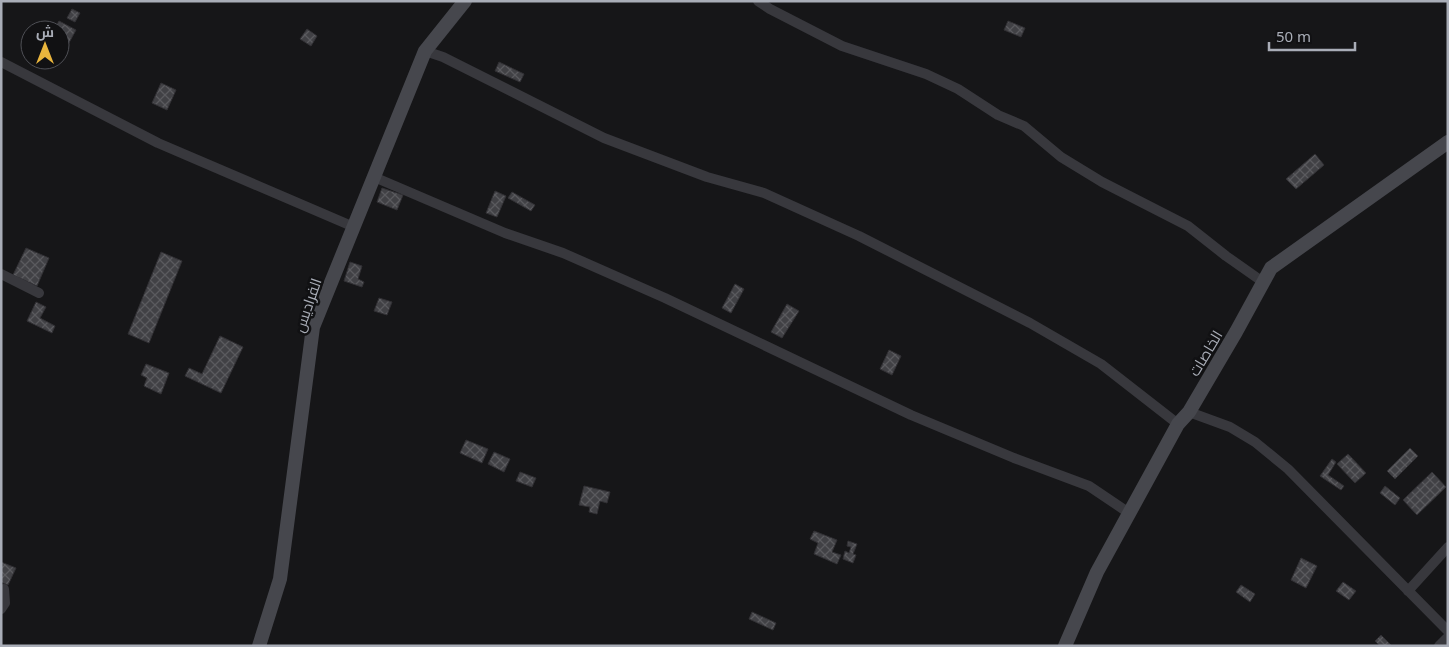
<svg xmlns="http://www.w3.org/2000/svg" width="1449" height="647" font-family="'Noto Sans',Cairo,sans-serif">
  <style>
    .building { fill: url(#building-cross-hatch); stroke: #313034 }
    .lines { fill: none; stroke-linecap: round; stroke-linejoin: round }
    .street { stroke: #38383d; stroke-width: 10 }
    .secondary { stroke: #46474d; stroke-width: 14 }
    .labels { text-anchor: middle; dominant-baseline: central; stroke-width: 5; stroke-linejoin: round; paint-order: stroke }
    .street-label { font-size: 15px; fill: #a9adb7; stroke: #111113 }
  </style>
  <defs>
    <pattern id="building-cross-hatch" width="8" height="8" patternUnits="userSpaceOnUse" patternTransform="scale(1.25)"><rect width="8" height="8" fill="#414145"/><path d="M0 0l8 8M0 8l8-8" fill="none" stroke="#5a5a5e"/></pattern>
  </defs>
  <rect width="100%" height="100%" fill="#161618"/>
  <path class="building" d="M 72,9 L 80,13 L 75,22 L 67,18 Z
    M 59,21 L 76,30 L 60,59 L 61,32 L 55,28 Z
    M 1008,21 L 1025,28 L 1021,37 L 1004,30 Z
    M 307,29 L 317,36 L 311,46 L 300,39 Z
    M 499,62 L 524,74 L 520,82 L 495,71 Z
    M 161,83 L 176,90 L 167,110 L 152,103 Z
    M 1315,154 L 1324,165 L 1296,189 L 1286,179 Z
    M 382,188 L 403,195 L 397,210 L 377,202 Z
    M 495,191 L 506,196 L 497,217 L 486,213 Z
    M 512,192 L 535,205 L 531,211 L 508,198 Z
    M 26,248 L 49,258 L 37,286 L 13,275 Z
    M 161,252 L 182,261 L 149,343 L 128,334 Z
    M 350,262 L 362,266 L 358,279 L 364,282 L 362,287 L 344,281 Z
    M 735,284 L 744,289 L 731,313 L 722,308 Z
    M 379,298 L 392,302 L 387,315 L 374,311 Z
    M 36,302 L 46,307 L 40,318 L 55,326 L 52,333 L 27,321 Z
    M 787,304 L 799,311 L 782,338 L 771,332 Z
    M 220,336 L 243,347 L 221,393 L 185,376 L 189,368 L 202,374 Z
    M 889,350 L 901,356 L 892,375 L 880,369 Z
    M 146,364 L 169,373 L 161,394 L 144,386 L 147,378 L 141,375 Z
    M 466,440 L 488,449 L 482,463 L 460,453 Z
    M 1410,448 L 1418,456 L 1395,479 L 1387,471 Z
    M 494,452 L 510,459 L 504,472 L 488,464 Z
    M 1348,454 L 1366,473 L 1355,483 L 1337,464 Z
    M 1332,459 L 1336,462 L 1328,475 L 1344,486 L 1341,490 L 1320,476 Z
    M 520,472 L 536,478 L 532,487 L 516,481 Z
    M 1432,472 L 1446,487 L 1417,515 L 1403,500 Z
    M 584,486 L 610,492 L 607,503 L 600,501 L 597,514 L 589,512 L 590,507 L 579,505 Z
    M 1385,486 L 1400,498 L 1395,505 L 1380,493 Z
    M 814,531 L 837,540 L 832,552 L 841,555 L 837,564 L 814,554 L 818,543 L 810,539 Z
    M 848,541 L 857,544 L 853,554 L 856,555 L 853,563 L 843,559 L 845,551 L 849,553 L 851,547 L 847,546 Z
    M 1301,558 L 1317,566 L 1306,588 L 1291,580 Z
    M 1,562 L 16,568 L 8,585 L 1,582 Z
    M 1343,582 L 1356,591 L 1349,600 L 1336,591 Z
    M 1241,585 L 1255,594 L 1250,602 L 1236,592 Z
    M 752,612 L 776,623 L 773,630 L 749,619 Z
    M 1381,635 L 1392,646 L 1380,646 L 1375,641 Z"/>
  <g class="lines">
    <path class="street" d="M 758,1 L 770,9 L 842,46 L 926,74 L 958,89 L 998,115 L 1024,126 L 1061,157 L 1102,182 L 1188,226 L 1226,256 L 1263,282
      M 425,51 L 443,57 L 604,138 L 707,177 L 764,193 L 859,236 L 1030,323 L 1101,364 L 1178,424
      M 1,62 L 158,143 L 354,227
      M 374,177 L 505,233 L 563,253 L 665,298 L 911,415 L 1014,458 L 1089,486 L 1129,513
      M 1,274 L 39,293
      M 1189,412 L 1230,427 L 1255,442 L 1288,469 L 1448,631
      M 1408,591 L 1448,547
      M 1,609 L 5,603 L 4,589
      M 1439,646 L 1448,637"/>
    <path class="secondary" d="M 259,646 L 280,579 L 313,327 L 425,51 L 465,1
      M 1065,646 L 1097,572 L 1178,424 L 1189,412 L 1236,332 L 1271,268 L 1448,142"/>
  </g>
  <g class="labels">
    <g class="street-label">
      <text transform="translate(307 305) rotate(-71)">الفراديس</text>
      <text transform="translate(1205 353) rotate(-59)">الخاصات</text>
    </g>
  </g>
  <rect width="1449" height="647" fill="none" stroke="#a9adb7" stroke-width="5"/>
  <g transform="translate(45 45)"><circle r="24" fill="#111113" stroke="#4e4f55"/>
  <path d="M0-4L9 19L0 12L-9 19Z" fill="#e9b53d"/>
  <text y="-8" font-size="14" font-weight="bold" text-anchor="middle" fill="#a9adb7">ش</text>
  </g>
  <path d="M1269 42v8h86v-8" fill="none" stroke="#a9adb7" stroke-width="2.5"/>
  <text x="1276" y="42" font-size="15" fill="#a9adb7" stroke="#111113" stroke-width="4" paint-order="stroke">50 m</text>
</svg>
